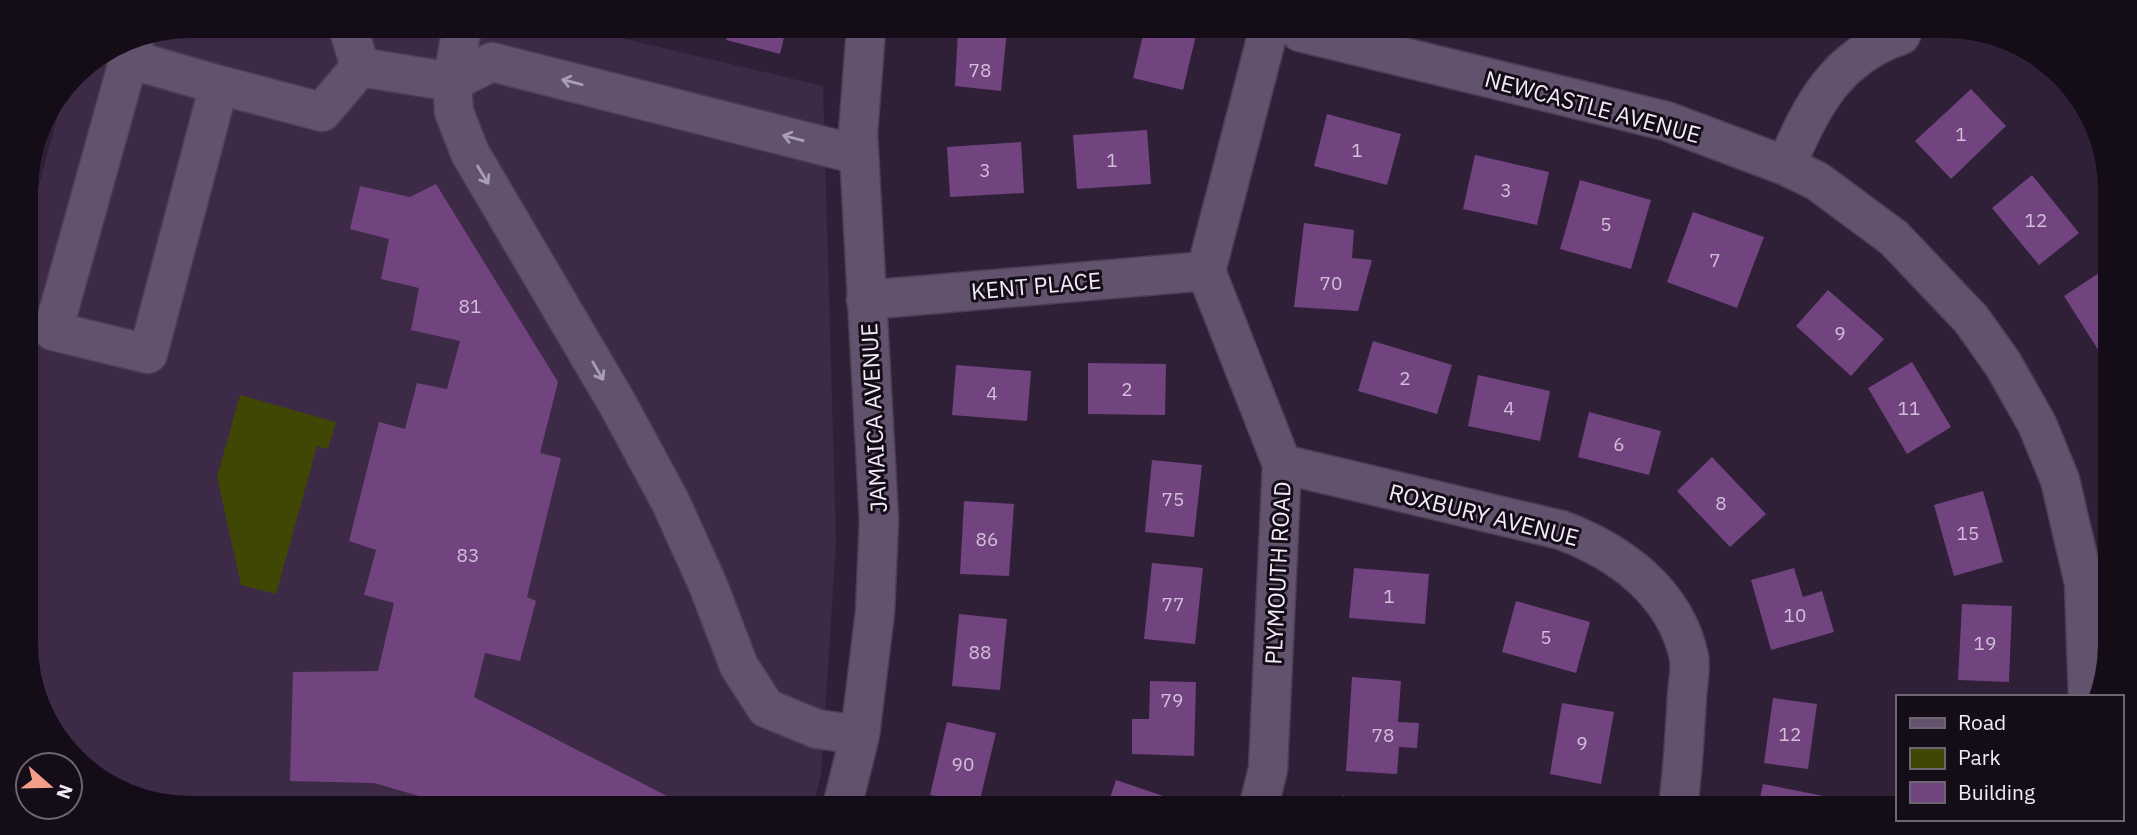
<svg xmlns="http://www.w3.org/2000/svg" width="2137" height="835" font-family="'IBM Plex Sans',sans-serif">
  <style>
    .built { fill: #3d2a47 }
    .green { fill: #404604 }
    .building { fill: #71437f }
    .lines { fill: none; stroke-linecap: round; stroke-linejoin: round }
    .minor-casing { stroke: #4c3f53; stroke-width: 41 }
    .minor { stroke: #62526d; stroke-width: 38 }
    .oneway { stroke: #aa9eb3 }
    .labels { text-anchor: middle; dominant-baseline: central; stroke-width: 6; stroke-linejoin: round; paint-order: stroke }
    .number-label { font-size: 19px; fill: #d2c0da }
    .street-label { font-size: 23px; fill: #f2e9f9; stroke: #140d18 }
  </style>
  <rect width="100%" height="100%" fill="#2f2038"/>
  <path class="built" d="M 190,26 L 579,28 L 823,86 L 836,542 L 821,774 L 814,803 L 137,800 L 67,753 L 29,676 L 27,231 L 64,91 L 82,67 L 128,39 Z"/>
  <path class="green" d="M 240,395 L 336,422 L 328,449 L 317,446 L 276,594 L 241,585 L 217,477 Z"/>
  <path class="building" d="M 729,29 L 786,29 L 780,54 L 726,40 Z
    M 958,30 L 1007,30 L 1001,91 L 955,86 Z
    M 1148,31 L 1197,31 L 1183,90 L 1133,78 L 1143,35 L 1147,36 Z
    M 1971,89 L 2006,126 L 1951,179 L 1915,141 Z
    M 1327,114 L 1401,134 L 1387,185 L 1314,166 Z
    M 1147,130 L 1151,184 L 1077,189 L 1073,135 Z
    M 1021,142 L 1024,193 L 950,197 L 947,147 Z
    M 1475,155 L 1549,172 L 1537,225 L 1463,209 Z
    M 2032,175 L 2079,233 L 2039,265 L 1992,208 Z
    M 1580,180 L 1651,200 L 1631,269 L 1560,249 Z
    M 436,184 L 558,382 L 540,453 L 561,458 L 527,597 L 536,601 L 520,661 L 485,653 L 474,697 L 673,799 L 672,802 L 436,801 L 374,783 L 290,781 L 293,672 L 378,671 L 394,603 L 364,595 L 376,550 L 349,541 L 379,422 L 405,429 L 417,383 L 447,389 L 460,341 L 411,330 L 419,288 L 381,279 L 389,239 L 350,229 L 360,186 L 410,197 Z
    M 1693,212 L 1764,237 L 1737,308 L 1667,282 Z
    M 1304,223 L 1354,230 L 1352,258 L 1372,260 L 1358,311 L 1294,307 Z
    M 2102,271 L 2108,280 L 2107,353 L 2102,356 L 2064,296 Z
    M 1828,290 L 1884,339 L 1851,376 L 1796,326 Z
    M 1373,341 L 1452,365 L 1437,414 L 1358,391 Z
    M 1912,362 L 1951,427 L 1907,454 L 1868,388 Z
    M 1088,363 L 1166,364 L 1165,415 L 1088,414 Z
    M 956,365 L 1031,371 L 1027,421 L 952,415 Z
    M 1478,375 L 1550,391 L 1540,441 L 1468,426 Z
    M 1589,412 L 1661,431 L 1649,475 L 1578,457 Z
    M 1712,457 L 1766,514 L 1730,547 L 1677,491 Z
    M 1152,460 L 1202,465 L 1194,537 L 1145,532 Z
    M 1983,491 L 2003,562 L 1954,576 L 1934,505 Z
    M 964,501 L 1014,504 L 1009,576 L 960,574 Z
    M 1152,563 L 1203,568 L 1195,644 L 1144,639 Z
    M 1354,568 L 1429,574 L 1425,624 L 1349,618 Z
    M 1794,568 L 1803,597 L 1822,591 L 1834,632 L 1771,650 L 1751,580 Z
    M 1516,601 L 1590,622 L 1576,673 L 1502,652 Z
    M 1962,604 L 2012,606 L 2009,682 L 1958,680 Z
    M 959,614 L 1007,619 L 1000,690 L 952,686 Z
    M 1352,677 L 1401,681 L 1398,722 L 1419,723 L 1417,748 L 1399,747 L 1397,774 L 1346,771 Z
    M 1150,681 L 1196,682 L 1194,756 L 1132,754 L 1132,719 L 1149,719 Z
    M 1773,698 L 1817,704 L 1808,769 L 1764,763 Z
    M 1562,703 L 1614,712 L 1601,784 L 1550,774 Z
    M 947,722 L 996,733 L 979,804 L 930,795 Z
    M 1116,780 L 1181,802 L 1180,805 L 1108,804 Z
    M 1763,784 L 1839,799 L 1837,808 L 1758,807 Z
    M 1343,795 L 1372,805 L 1371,806 L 1339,806 Z"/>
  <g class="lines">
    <g class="minor-casing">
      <path id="minor" d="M 348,27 L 360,67
        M 1300,32 L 1666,121 L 1786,166 L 1817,181 L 1894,238 L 1971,319 L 2003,364 L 2037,424 L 2060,480 L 2084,583 L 2088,697
        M 135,37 L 53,331 L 148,354 L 219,85 L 322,112 L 360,67
        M 129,59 L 219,85
        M 360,67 L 452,82 L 462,28
        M 859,155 L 492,62 L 452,82 L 454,112 L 470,153 L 617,403 L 670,501 L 708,585 L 739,666 L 766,708 L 817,729 L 860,735
        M 1786,166 C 1811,106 1836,57 1901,35
        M 1206,271 L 1282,464 L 1268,769 L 1259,805
        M 1206,271 L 1268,32
        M 866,300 L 1206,271
        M 1282,464 L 1561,530 C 1620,552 1675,592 1689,657 C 1691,668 1688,683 1687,695 C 1685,732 1683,770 1678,807
        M 843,803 L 860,735 L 875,612 L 879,520 L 858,133 L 866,30"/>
    </g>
    <use href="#minor" class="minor"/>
  </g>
  <defs><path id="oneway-shaft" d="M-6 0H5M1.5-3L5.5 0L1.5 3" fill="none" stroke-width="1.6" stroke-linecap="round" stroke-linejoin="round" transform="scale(1.75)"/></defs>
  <g class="oneway">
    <use href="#oneway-shaft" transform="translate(572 82) rotate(-166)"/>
    <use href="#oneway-shaft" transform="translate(793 138) rotate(-165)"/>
    <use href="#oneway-shaft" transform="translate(483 175) rotate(59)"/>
    <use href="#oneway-shaft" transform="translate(598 371) rotate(60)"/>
  </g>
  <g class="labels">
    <g class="number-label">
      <text x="980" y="70">78</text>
      <text x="1961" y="134">1</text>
      <text x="1357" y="150">1</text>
      <text x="1112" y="160">1</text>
      <text x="985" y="170">3</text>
      <text x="1506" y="190">3</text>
      <text x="2036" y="220">12</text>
      <text x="1606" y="224">5</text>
      <text x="1715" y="260">7</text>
      <text x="1331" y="283">70</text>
      <text x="470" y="306">81</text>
      <text x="1840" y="333">9</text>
      <text x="1405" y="378">2</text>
      <text x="1127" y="389">2</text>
      <text x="992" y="393">4</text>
      <text x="1509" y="408">4</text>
      <text x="1909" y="408">11</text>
      <text x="1619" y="444">6</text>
      <text x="1173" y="499">75</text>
      <text x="1721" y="503">8</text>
      <text x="1968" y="533">15</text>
      <text x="987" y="539">86</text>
      <text x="468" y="555">83</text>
      <text x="1389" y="596">1</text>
      <text x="1173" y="604">77</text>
      <text x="1795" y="615">10</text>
      <text x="1546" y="637">5</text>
      <text x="1985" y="643">19</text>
      <text x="980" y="652">88</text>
      <text x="1172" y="700">79</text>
      <text x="1790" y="734">12</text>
      <text x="1383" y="735">78</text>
      <text x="1582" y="743">9</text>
      <text x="963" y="764">90</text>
    </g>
    <g class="street-label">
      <text transform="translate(1593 106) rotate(15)">NEWCASTLE AVENUE</text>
      <text transform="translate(1036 285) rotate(-5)">KENT PLACE</text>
      <text transform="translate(873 418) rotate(-93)">JAMAICA AVENUE</text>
      <text transform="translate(1484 514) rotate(14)">ROXBURY AVENUE</text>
      <text transform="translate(1277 573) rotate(-87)">PLYMOUTH ROAD</text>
    </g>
  </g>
  <path d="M0 0H2137V835H0ZM190 38H1946A152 152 0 0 1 2098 190V644A152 152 0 0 1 1946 796H190A152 152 0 0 1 38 644V190A152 152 0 0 1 190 38Z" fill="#140d18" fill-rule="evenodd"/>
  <rect x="1896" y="695" width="228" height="126" fill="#140d18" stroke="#6d6572" stroke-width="2"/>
  <rect x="1910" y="718" width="35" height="10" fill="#62526d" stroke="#6d6572" stroke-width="2"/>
  <text x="1958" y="730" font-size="21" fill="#f2e9f9">Road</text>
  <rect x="1910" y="748" width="35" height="21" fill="#404604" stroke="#6d6572" stroke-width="2"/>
  <text x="1958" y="765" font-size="21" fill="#f2e9f9">Park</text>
  <rect x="1910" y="782" width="35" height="21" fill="#71437f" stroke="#6d6572" stroke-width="2"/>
  <text x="1958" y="800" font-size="21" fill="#f2e9f9">Building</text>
  <g transform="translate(49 786) rotate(110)"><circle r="33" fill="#140d18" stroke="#6d6572" stroke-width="2"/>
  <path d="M0-5L12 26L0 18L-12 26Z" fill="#f49e89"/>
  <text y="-10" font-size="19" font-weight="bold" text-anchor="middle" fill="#f2e9f9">N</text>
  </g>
</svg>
